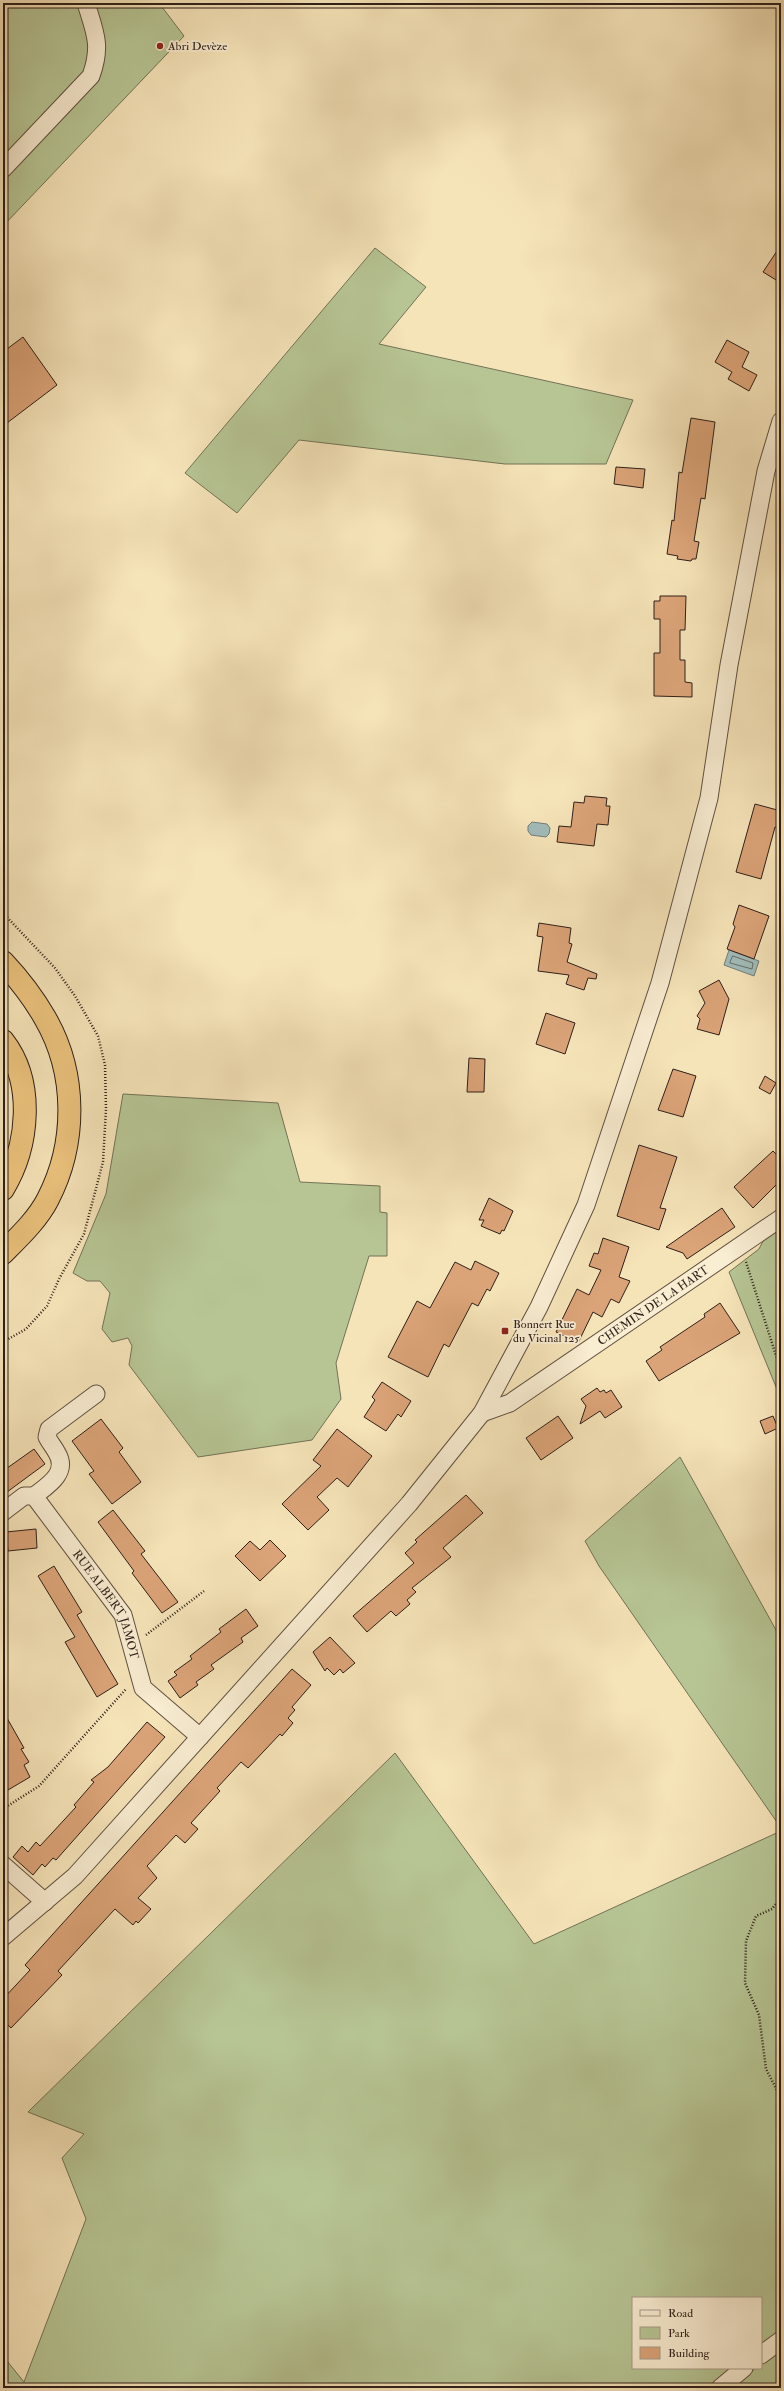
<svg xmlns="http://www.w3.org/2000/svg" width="784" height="2391" font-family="'IM FELL Double Pica',serif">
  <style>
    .green { fill: #b7c594; stroke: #727256 }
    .water { fill: #a1bcba; stroke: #737d79 }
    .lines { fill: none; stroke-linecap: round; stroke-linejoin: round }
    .shore { stroke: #686e69; stroke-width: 1 }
    .building { fill: #dba478; stroke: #2e1f18 }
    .minor-casing { stroke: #605040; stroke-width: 19 }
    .highway-casing { stroke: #2e1f18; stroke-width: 24 }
    .path { stroke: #2e1f18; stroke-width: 2.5; stroke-dasharray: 1 2; stroke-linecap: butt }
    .minor { stroke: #f9edd2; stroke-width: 17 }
    .highway { stroke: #ebc27c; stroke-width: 22 }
    .poi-dot { fill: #8f2418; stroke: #f9edd2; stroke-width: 1.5 }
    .labels { text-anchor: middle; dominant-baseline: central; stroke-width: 3.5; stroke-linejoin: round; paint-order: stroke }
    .poi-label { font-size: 12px; fill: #2e1f18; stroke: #f9edd2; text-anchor: start }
    .street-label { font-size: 12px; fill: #2e1f18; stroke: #f9edd2 }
  </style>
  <rect width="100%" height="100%" fill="#f6e4b9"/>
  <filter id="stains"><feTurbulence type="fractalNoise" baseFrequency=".005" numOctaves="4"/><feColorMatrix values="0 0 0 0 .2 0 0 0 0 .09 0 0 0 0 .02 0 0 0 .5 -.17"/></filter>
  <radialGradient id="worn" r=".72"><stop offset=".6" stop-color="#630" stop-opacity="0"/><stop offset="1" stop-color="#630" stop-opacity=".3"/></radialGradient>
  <path class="green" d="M 3,3 L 159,3 L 184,36 L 3,226 Z
    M 375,248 L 426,287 L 379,344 L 633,400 L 606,464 L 505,464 L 299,440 L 237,513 L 185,473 Z
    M 123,1094 L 278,1103 L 300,1182 L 380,1186 L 380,1212 L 387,1213 L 387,1256 L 369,1256 L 336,1363 L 341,1399 L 312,1440 L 198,1457 L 129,1365 L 132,1346 L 128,1338 L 112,1342 L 102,1329 L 110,1293 L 100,1281 L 87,1281 L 73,1273 L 106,1194 Z
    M 781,1216 L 781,1399 L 729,1272 L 759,1249 L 772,1223 Z
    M 680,1457 L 781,1639 L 781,1828 L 599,1566 L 585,1541 Z
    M 395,1753 L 534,1944 L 781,1831 L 781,2329 L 761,2346 L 761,2298 L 633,2298 L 633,2368 L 735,2368 L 711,2388 L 3,2388 L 3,2356 L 24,2382 L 86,2219 L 62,2158 L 84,2134 L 28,2112 Z
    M 781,2349 L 781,2388 L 731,2388 L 756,2368 L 761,2368 L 761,2364 Z"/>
  <path class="water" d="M 532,822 L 547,824 L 550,828 L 549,834 L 546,837 L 531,835 L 528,831 L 528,826 Z
    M 729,950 L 759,961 L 754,976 L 724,965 Z"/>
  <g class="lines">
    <path class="shore" d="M 733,956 L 753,963 L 752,969 L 730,963 Z"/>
  </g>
  <path class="building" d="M 781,245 L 781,283 L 763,272 Z
    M 23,337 L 57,385 L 3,426 L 3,352 Z
    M 727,340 L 749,352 L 742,367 L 757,375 L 749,391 L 728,379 L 732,372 L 715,362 Z
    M 691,418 L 715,422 L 705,499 L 701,498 L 694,541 L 699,542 L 696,559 L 692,559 L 691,561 L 677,559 L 678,556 L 667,554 L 672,520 L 674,521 L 679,472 L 682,473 Z
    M 616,467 L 645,469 L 643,488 L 614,484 Z
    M 660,596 L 686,596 L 685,630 L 680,630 L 680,660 L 685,660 L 685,682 L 692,683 L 692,697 L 654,696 L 654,653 L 660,653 L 660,619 L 654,619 L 654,601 L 660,601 Z
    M 585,796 L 607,798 L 606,806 L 610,806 L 608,825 L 597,824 L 594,846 L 557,842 L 559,826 L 571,827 L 574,802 L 584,803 Z
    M 755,804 L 781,811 L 781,828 L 775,827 L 761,879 L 736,872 Z
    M 739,905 L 769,916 L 754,959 L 727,949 L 735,927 L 733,924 Z
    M 539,923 L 571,928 L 569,943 L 572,944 L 567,962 L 597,974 L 596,979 L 588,978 L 584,990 L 566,984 L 569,975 L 538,971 L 543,937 L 537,936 Z
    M 719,980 L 729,999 L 719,1035 L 697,1029 L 700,1019 L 697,1016 L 705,1003 L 699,991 Z
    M 546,1013 L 575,1023 L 565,1054 L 536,1044 Z
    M 469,1058 L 485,1059 L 484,1092 L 467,1092 Z
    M 673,1069 L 696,1076 L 683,1117 L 658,1110 Z
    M 765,1076 L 776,1083 L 770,1094 L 759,1088 Z
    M 639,1145 L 677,1157 L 660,1208 L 666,1209 L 659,1230 L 617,1216 Z
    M 773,1151 L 781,1159 L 781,1180 L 753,1208 L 734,1187 Z
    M 489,1198 L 513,1211 L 504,1231 L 502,1230 L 500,1234 L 481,1226 L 484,1220 L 479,1220 Z
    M 722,1208 L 735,1227 L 687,1259 L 683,1253 L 666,1247 Z
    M 603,1238 L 629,1247 L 619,1277 L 630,1281 L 619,1303 L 611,1299 L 602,1317 L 593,1312 L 578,1343 L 556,1332 L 577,1289 L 589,1295 L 601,1270 L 589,1266 L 594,1253 L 598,1254 Z
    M 475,1261 L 499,1273 L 490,1291 L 487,1289 L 478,1306 L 472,1303 L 449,1347 L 444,1344 L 428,1377 L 388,1357 L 417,1301 L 430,1308 L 455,1262 L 471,1270 Z
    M 720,1303 L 740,1333 L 659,1381 L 646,1361 L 662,1350 L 660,1347 L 705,1317 L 704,1314 Z
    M 382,1382 L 411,1401 L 401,1417 L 398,1414 L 386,1431 L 364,1417 L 375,1400 L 372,1397 Z
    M 597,1388 L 600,1392 L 604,1390 L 606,1393 L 611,1390 L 622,1407 L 605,1418 L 600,1411 L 580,1424 L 586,1406 L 581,1399 Z
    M 558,1416 L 573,1438 L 541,1460 L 526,1438 Z
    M 773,1416 L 778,1428 L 765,1434 L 760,1421 Z
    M 101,1419 L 123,1448 L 119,1452 L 141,1482 L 112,1504 L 89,1474 L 94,1471 L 72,1441 Z
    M 337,1429 L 372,1456 L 348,1487 L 337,1478 L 317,1497 L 329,1510 L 308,1530 L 282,1504 L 321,1466 L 313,1460 Z
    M 34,1449 L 45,1464 L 3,1495 L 3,1471 Z
    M 466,1495 L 483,1513 L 443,1548 L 451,1557 L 412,1588 L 416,1592 L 407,1600 L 410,1604 L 396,1616 L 391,1611 L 367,1632 L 353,1616 L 414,1563 L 405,1553 L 417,1542 L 415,1540 Z
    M 113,1510 L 145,1551 L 141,1554 L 178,1602 L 162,1613 L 132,1573 L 134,1571 L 98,1522 Z
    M 36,1529 L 37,1548 L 8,1551 L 6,1532 Z
    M 270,1540 L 286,1556 L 260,1581 L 235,1556 L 250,1541 L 260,1550 Z
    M 54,1566 L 82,1612 L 77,1615 L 118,1684 L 97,1697 L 65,1642 L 75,1637 L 38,1576 Z
    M 246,1609 L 258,1626 L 241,1638 L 243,1642 L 211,1665 L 214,1669 L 196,1682 L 198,1685 L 180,1698 L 168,1681 L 177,1675 L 174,1672 L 192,1659 L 190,1656 L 221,1632 L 219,1629 Z
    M 330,1637 L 355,1663 L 343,1673 L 340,1669 L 334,1675 L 327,1668 L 325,1671 L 313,1652 Z
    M 292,1669 L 311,1685 L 292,1707 L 295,1710 L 288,1718 L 293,1723 L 282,1736 L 280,1734 L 248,1768 L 241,1762 L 217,1788 L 220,1791 L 191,1823 L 198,1829 L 185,1843 L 176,1835 L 147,1866 L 157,1878 L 138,1898 L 151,1909 L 138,1923 L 136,1921 L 133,1925 L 115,1909 L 58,1971 L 62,1975 L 11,2028 L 3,2020 L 3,1999 L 30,1970 L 25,1965 Z
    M 3,1711 L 24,1748 L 21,1749 L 29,1762 L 24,1765 L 30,1777 L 8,1790 L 3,1781 Z
    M 147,1722 L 165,1737 L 56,1860 L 53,1858 L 45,1867 L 42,1864 L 33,1875 L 13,1857 L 22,1846 L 28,1852 L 36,1842 L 40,1846 L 76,1807 L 74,1805 L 94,1782 L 91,1780 L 108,1767 Z"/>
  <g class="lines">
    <g class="minor-casing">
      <g id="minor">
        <path d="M 3,169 L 91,76 C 102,45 95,33 86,3"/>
        <path id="s1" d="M 482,1413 L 510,1403 L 781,1218"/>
        <path d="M 34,1496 C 47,1486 69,1473 57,1453 C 54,1447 50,1443 47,1437 L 49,1429 L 96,1394"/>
        <path id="s2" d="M 3,1512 L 24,1496 L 34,1496 L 123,1615 L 143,1688 L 200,1737"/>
        <path d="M 3,1865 L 45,1902"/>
        <path d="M 3,1937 L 75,1876 L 409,1504 L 482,1413 L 539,1307 L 586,1205 L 660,983 L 709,798 L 729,665 L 766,471 L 781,421"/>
        <path d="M 761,2355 L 781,2340"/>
        <path d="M 720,2388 L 744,2368"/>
      </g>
    </g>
    <g class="highway-casing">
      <path id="highway" d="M 3,962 C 19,979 33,997 45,1018 C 77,1073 77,1143 48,1199 C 38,1219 19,1237 3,1253
        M 3,1041 C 35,1082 29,1146 3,1189"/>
    </g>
    <path class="path" d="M 3,913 L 55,968 L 75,996 L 98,1036 L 105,1065 L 106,1109 L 103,1162 L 84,1234 L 59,1279 L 47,1306 L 26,1329 L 3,1342
      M 746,1262 L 781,1371
      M 146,1635 L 204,1591
      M 3,1809 L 39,1786 L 126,1689
      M 781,1897 L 772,1909 L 756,1916 L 746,1941 L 745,1983 L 759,2015 L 766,2069 L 781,2098"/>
    <use href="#minor" class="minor"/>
    <use href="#highway" class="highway"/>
  </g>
  <g class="poi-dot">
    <circle cx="160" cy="46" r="4"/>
    <rect x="501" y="1327" width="8" height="8" rx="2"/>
  </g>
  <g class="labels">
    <g class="poi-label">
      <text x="168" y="46">Abri Devèze</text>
      <text x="513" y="1324">Bonnert Rue<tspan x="513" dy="14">du Vicinal 125</tspan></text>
    </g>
    <g class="street-label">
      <text stroke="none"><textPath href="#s1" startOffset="203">CHEMIN DE LA HART</textPath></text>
      <text stroke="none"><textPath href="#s2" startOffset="168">RUE ALBERT JAMOT</textPath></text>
    </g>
  </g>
  <rect width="784" height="2391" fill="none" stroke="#f6e4b9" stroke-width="16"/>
  <rect x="4" y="4" width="776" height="2383" fill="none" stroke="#2e1f18" stroke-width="2"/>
  <rect x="8" y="8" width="768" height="2375" fill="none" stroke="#2e1f18"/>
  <rect x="632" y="2297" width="130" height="72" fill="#f9edd2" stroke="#a89b88"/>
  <rect x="640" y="2310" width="20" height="6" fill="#f9edd2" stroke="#a89b88"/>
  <text x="668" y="2317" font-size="12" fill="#2e1f18">Road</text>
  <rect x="640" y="2327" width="20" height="12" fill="#b7c594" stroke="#a89b88"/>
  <text x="668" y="2337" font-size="12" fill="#2e1f18">Park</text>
  <rect x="640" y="2347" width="20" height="12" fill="#dba478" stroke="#a89b88"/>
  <text x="668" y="2357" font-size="12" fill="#2e1f18">Building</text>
  <rect width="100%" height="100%" filter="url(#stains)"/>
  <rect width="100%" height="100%" fill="url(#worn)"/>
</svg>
